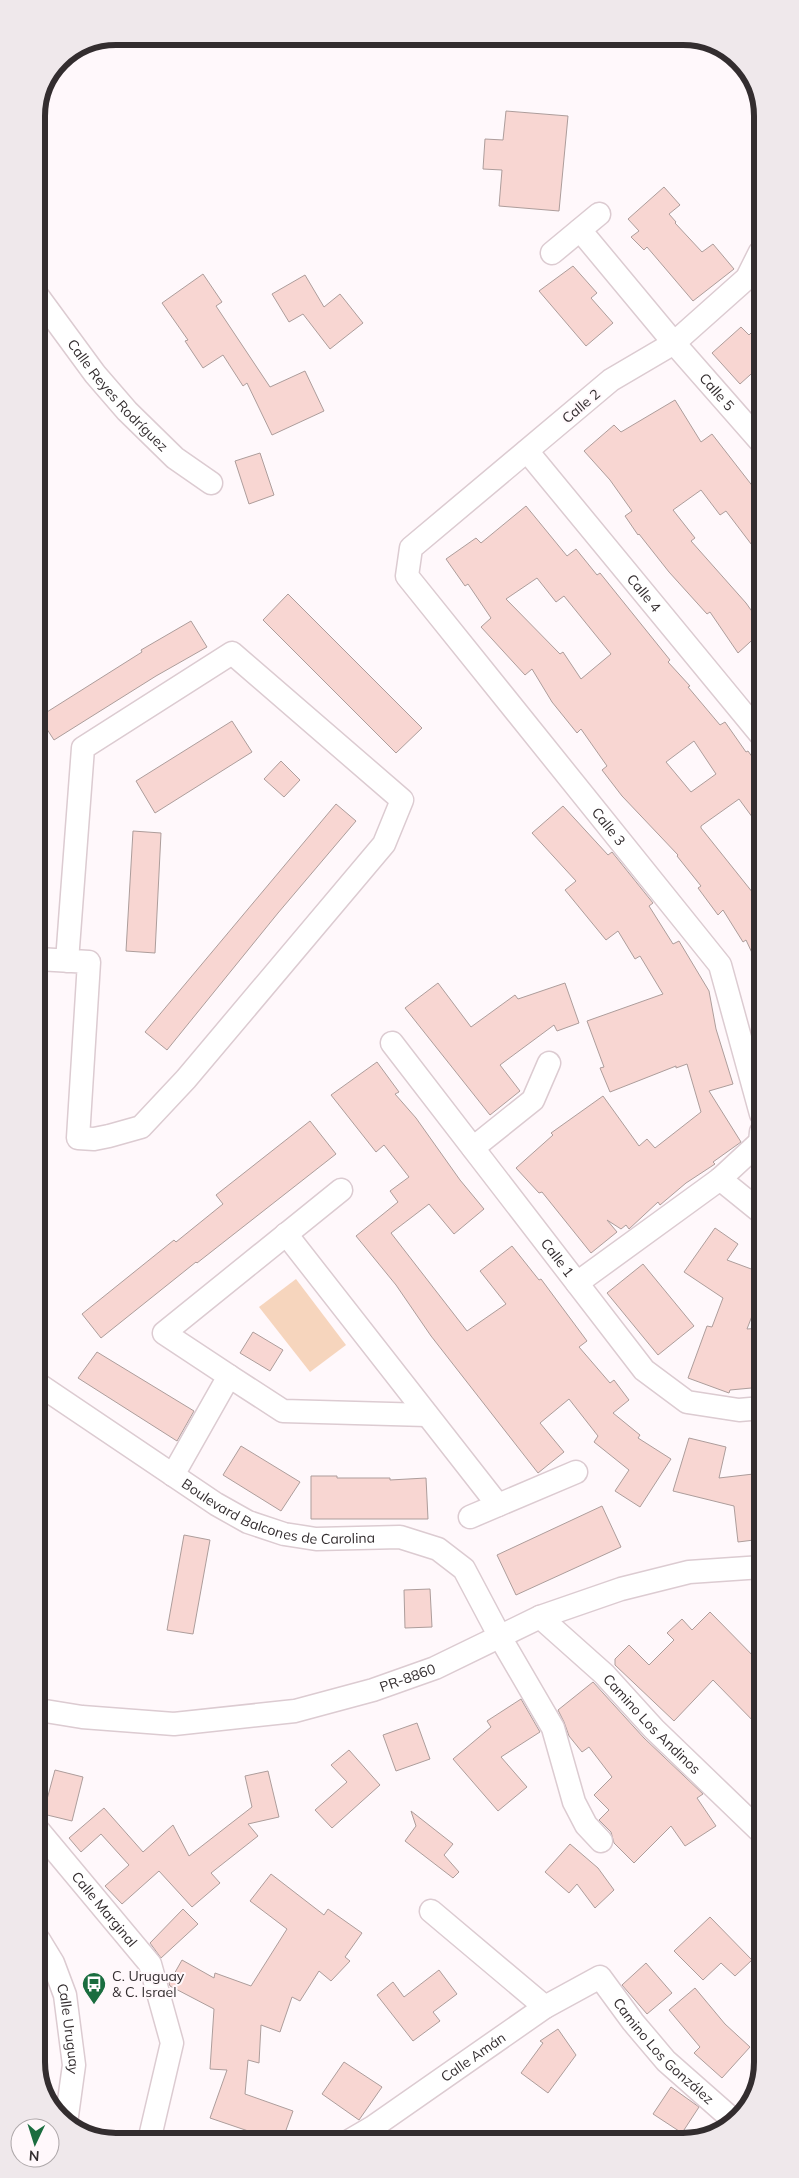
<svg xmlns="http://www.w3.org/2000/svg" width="799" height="2178" font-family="Mulish,sans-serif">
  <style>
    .park { fill: #f6d5bd }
    .building { fill: #f8d6d2; stroke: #ad9d9b; fill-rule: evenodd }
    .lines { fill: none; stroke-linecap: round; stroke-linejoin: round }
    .minor-casing { stroke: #dccbd1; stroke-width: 25 }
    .minor { stroke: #fff; stroke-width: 22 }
    .labels { text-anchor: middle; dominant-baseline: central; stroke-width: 4; stroke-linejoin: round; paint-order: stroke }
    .street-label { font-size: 14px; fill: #332d2f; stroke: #fff8fb }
    .poi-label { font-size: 14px; fill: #332d2f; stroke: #fff8fb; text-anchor: start }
    .rim { fill: none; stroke: #332d2f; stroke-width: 6 }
  </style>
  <rect width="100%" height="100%" fill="#fff8fb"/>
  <path class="park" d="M 296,1279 L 346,1345 L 310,1372 L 259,1307 Z"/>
  <path class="building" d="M 506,111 L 568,116 L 559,211 L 499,206 L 502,170 L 483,169 L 485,139 L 503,140 Z
    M 664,187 L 680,205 L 669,214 L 676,222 L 675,223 L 702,252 L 713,244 L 734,269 L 693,301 L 647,247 L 644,250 L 631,237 L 639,231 L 628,219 Z
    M 573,266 L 597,293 L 591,298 L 613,323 L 586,346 L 539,291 Z
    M 203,274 L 222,302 L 216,306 L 270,387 L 305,371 L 324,411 L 272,435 L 247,383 L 243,386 L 223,355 L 203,368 L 185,341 L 188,340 L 162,303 Z
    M 305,275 L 324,307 L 340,294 L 363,323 L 330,349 L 303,314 L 289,322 L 272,294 Z
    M 760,324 L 760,366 L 740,384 L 712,353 L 741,327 L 749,335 Z
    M 675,400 L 701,442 L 712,434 L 761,497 L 761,557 L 726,511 L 720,515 L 701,490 L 673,510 L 695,538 L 691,541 L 746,603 L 761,624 L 761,632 L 738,653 L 710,612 L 707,614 L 669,572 L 639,534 L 638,535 L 625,516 L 632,511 L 610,480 L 584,451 L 614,425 L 621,432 Z
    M 260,453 L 274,495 L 249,504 L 235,461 Z
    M 526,506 L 567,556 L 576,549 L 597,575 L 600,573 L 670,660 L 668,662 L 690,686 L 688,687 L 720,725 L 725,722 L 746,752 L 748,751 L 761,769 L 761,829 L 739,799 L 701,826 L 701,828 L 761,903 L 761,972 L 746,940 L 743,942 L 723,910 L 718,915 L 698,888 L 701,886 L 677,856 L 678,855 L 622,796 L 602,770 L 607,766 L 581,729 L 577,733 L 552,702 L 532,669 L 525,675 L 481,627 L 491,618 L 468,584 L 465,586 L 446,559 L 476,538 L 481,543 ZM 537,578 L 556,602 L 564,596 L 611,654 L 581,679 L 563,652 L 560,654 L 506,599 ZM 694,741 L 716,774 L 691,792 L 666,762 Z
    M 288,594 L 422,728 L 396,753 L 263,620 Z
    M 191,621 L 207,647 L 156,676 L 54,740 L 39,717 L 142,652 L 141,650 Z
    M 232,721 L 252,752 L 155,813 L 136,781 Z
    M 281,761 L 300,780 L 284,797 L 264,779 Z
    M 336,804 L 356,821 L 278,913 L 167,1050 L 145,1032 Z
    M 563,806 L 608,855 L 612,852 L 653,903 L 649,906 L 673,944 L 679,941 L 709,991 L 716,1029 L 733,1084 L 709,1091 L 741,1142 L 713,1162 L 715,1164 L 686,1183 L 660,1205 L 658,1202 L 629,1229 L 626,1225 L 621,1229 L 607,1220 L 617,1232 L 591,1253 L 542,1192 L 539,1193 L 516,1168 L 553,1135 L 551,1133 L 603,1096 L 639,1146 L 647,1139 L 655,1148 L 701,1112 L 687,1064 L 676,1068 L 676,1066 L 610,1092 L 600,1068 L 604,1067 L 587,1021 L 663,994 L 640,956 L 635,959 L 618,931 L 606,940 L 565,890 L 576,881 L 532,833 Z
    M 133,831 L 161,833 L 155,953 L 126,951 Z
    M 438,983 L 471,1027 L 515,995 L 518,999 L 565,983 L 579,1023 L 557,1031 L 554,1025 L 500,1065 L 520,1091 L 490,1115 L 405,1008 Z
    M 377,1062 L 399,1092 L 395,1094 L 416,1118 L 460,1180 L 484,1209 L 454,1234 L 429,1204 L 391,1233 L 467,1331 L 506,1304 L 480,1271 L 512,1246 L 539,1280 L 541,1279 L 587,1341 L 579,1347 L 610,1383 L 614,1380 L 629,1400 L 613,1413 L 640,1435 L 638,1438 L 671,1459 L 640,1507 L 615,1491 L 629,1470 L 594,1442 L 598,1436 L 569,1399 L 540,1423 L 564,1452 L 538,1473 L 431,1336 L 396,1285 L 356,1236 L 398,1202 L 390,1191 L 409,1177 L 384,1145 L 376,1152 L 331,1095 Z
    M 310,1121 L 336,1154 L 197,1263 L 196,1262 L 101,1338 L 82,1314 L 174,1240 L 176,1242 L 223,1204 L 216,1195 Z
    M 715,1228 L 738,1244 L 727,1260 L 762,1273 L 762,1290 L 747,1329 L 762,1328 L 762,1387 L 730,1390 L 729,1393 L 688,1378 L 707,1326 L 712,1327 L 723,1298 L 684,1272 Z
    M 643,1264 L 694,1326 L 658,1355 L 607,1293 Z
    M 253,1332 L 283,1350 L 270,1371 L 240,1353 Z
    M 97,1352 L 194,1411 L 177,1441 L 78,1378 Z
    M 689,1438 L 726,1447 L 719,1478 L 762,1473 L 762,1539 L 738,1542 L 734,1506 L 673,1491 Z
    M 241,1446 L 300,1482 L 281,1511 L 223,1475 Z
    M 311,1476 L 337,1476 L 337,1478 L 390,1478 L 390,1480 L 426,1478 L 428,1519 L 311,1519 Z
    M 602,1506 L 621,1547 L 516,1595 L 497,1555 Z
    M 184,1535 L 210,1540 L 193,1634 L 167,1630 Z
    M 430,1589 L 432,1627 L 405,1628 L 404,1590 Z
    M 710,1612 L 762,1665 L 762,1730 L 713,1680 L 674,1721 L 615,1665 L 615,1659 L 629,1645 L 649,1665 L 674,1640 L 667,1633 L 682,1619 L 692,1630 Z
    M 593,1682 L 644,1738 L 703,1794 L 697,1798 L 716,1826 L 685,1846 L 671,1826 L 634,1863 L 614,1843 L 611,1832 L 599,1820 L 609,1810 L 594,1795 L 612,1777 L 589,1747 L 582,1752 L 569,1736 L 564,1722 L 558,1710 Z
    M 521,1699 L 540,1732 L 501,1757 L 527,1787 L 498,1811 L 453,1759 L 491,1727 L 487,1721 Z
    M 417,1723 L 430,1759 L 396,1771 L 383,1735 Z
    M 349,1750 L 380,1785 L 332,1828 L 315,1810 L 347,1782 L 331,1765 Z
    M 55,1770 L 83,1777 L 72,1821 L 43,1814 Z
    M 268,1771 L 279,1817 L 248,1824 L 258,1836 L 211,1873 L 220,1883 L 192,1907 L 159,1871 L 122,1904 L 105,1886 L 129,1865 L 101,1834 L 81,1852 L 69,1838 L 104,1808 L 143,1852 L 173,1825 L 189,1856 L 252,1807 L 245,1776 Z
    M 411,1811 L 453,1844 L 444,1855 L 459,1872 L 453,1878 L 405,1841 L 416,1826 Z
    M 570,1844 L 598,1868 L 614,1890 L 595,1908 L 577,1884 L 569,1893 L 545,1872 Z
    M 271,1874 L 324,1915 L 328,1909 L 362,1933 L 345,1957 L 350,1961 L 331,1981 L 319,1971 L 300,2001 L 292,1997 L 280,2032 L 261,2025 L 259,2063 L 248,2060 L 245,2094 L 293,2111 L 282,2141 L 257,2141 L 260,2135 L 210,2118 L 227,2070 L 210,2069 L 214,2009 L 170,1986 L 169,1983 L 182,1960 L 214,1978 L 215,1973 L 251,1986 L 287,1929 L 250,1901 Z
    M 183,1909 L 198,1924 L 161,1958 L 150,1943 Z
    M 710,1917 L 752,1960 L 735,1976 L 721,1963 L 703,1980 L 674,1951 Z
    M 646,1963 L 672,1993 L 647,2014 L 622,1985 Z
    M 439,1970 L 457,1994 L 433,2012 L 440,2021 L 413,2041 L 377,1995 L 393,1982 L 404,1997 Z
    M 695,1988 L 725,2024 L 750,2047 L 722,2078 L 694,2053 L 700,2047 L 669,2010 Z
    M 558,2029 L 576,2055 L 548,2093 L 521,2073 L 543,2043 L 540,2041 Z
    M 344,2062 L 382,2087 L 359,2120 L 322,2094 Z
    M 671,2087 L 699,2107 L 682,2133 L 653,2114 Z"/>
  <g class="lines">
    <g class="minor-casing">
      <g id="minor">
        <path id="s1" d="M 580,230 L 674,343 L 760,441"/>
        <path id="s2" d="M 760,252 L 747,278 L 674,343 L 611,380 L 411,548 L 407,576 L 720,965 L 761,1114"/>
        <path d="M 552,253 L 599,214"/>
        <path id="s3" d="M 37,295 L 95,374 L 127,411 L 175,458 L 211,483"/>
        <path id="s4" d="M 527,451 L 761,735"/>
        <path d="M 38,959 L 89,962 L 78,1138 L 94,1139 L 109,1136 L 141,1127 L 186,1079 L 384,844 L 402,800 L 232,653 L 83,748 L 67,961"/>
        <path id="s5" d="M 392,1043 L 644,1370 L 687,1402 L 739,1410 L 762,1408"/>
        <path d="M 473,1148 L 533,1100 L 549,1063"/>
        <path d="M 720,1179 L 762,1213"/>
        <path d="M 286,1234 L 498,1505"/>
        <path d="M 577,1283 L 720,1179 L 760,1142 L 761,1132"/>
        <path d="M 229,1376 L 283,1411 L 427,1415"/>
        <path id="s6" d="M 38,1384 L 216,1504 L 248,1522 L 284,1534 L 316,1539 L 400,1537 L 438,1549 L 464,1569 L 500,1637 L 553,1728 L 574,1802 L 586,1825 L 601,1841"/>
        <path d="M 173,1475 L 229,1376 L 164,1333 L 341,1190"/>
        <path d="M 470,1517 L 576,1472"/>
        <path id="s7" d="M 540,1617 L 604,1674 L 654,1729 L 762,1833"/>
        <path id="s8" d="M 39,1710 L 82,1717 L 174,1724 L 295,1711 L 373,1690 L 435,1668 L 540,1617 L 621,1589 L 689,1572 L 762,1567"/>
        <path id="s9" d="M 39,1831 L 150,1964 L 172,2043 L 149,2141"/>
        <path d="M 431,1911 L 545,2007"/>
        <path id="s10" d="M 39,1940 L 53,1963 L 65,1995 L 74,2065 L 66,2123"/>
        <path id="s11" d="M 349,2141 L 373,2127 L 545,2007 L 600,1977 L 633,2022 L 666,2061 L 733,2120"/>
      </g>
    </g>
    <use href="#minor" class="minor"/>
  </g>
  <defs>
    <g id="bus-pin" transform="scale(1.25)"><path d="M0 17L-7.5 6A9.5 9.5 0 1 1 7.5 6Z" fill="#1a6d3f" stroke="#fff8fb"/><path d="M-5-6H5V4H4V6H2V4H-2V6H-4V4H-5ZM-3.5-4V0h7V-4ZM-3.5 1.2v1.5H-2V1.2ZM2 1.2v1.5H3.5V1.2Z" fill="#fff"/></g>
  </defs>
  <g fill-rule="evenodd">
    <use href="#bus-pin" x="94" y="1984"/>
  </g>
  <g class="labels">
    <g class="street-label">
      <text stroke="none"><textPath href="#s1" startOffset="212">Calle 5</textPath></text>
      <text stroke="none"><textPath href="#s3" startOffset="129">Calle Reyes Rodríguez</textPath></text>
      <text transform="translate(581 406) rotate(-40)">Calle 2</text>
      <text stroke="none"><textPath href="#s4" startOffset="184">Calle 4</textPath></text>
      <text stroke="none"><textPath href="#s2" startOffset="811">Calle 3</textPath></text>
      <text stroke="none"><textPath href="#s5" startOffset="271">Calle 1</textPath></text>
      <text stroke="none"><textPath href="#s6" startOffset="278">Boulevard Balcones de Carolina</textPath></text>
      <text stroke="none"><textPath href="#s8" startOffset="375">PR-8860</textPath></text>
      <text stroke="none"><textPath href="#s7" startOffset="155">Camino Los Andinos</textPath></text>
      <text stroke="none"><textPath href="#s9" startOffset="102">Calle Marginal</textPath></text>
      <text stroke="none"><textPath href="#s10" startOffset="95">Calle Uruguay</textPath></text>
      <text stroke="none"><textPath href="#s11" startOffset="398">Camino Los González</textPath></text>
      <text stroke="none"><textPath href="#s11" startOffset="150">Calle Amán</textPath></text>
    </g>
    <g class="poi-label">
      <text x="112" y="1976">C. Uruguay<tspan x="112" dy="16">&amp; C. Israel</tspan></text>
    </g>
  </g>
  <path d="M0 0H799V2178H0ZM116 45H683A71 71 0 0 1 754 116V2062A71 71 0 0 1 683 2133H116A71 71 0 0 1 45 2062V116A71 71 0 0 1 116 45Z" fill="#efe8eb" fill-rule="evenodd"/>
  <path class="rim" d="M116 45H683A71 71 0 0 1 754 116V2062A71 71 0 0 1 683 2133H116A71 71 0 0 1 45 2062V116A71 71 0 0 1 116 45Z"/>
  <g transform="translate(35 2143) rotate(184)"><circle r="24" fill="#fff8fb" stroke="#ada7a9"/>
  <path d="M0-4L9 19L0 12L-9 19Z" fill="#1a6d3f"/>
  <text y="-8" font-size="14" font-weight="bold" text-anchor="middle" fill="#332d2f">N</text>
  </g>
</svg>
